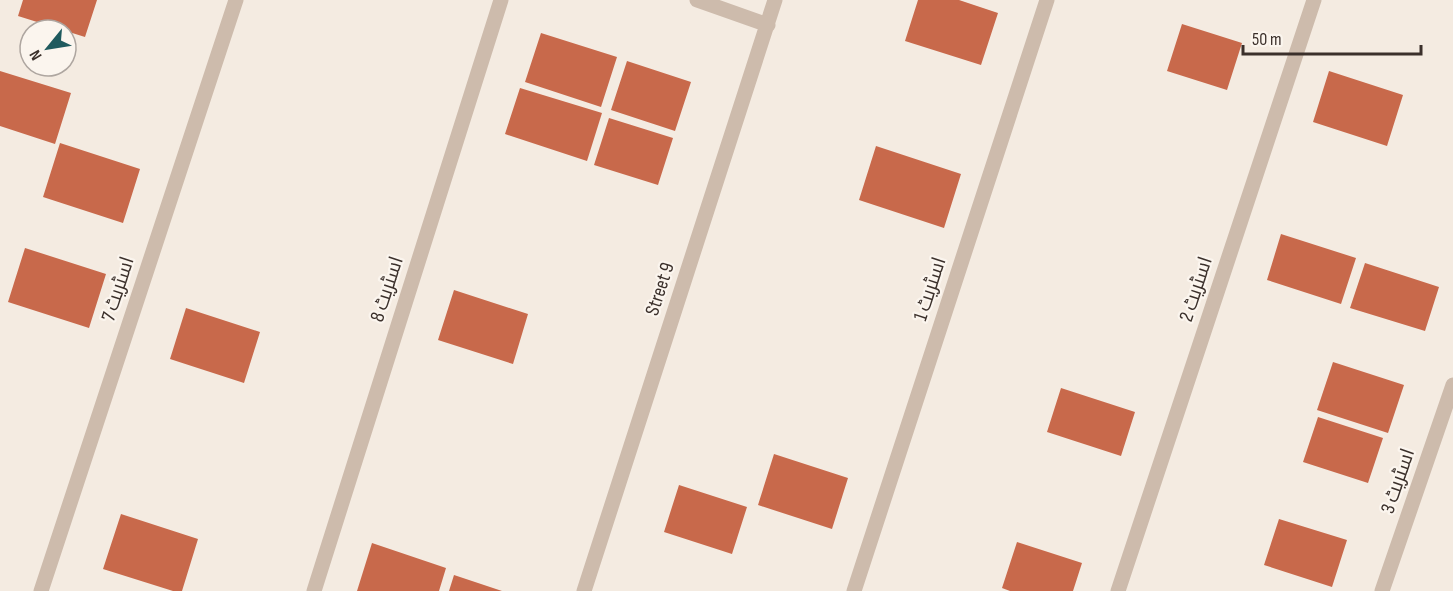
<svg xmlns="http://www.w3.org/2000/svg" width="1453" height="591" font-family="'Sofia Sans Condensed',Cairo,sans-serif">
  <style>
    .building { fill: #c8694b }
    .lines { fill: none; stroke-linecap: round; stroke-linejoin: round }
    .minor { stroke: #cdbbac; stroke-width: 15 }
    .labels { text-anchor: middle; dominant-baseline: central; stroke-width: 4.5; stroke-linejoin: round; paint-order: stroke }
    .street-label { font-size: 20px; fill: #3b302b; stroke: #fbf5ee }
  </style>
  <rect width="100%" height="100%" fill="#f4ebe1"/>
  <path class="building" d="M 23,0 L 97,0 L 85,37 L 18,16 Z
    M 918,0 L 959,0 L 998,13 L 981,65 L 905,41 Z
    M 1182,24 L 1242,43 L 1227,90 L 1167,71 Z
    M 541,33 L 617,57 L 601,107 L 525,82 Z
    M 627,61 L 691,82 L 675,131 L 611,110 Z
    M 0,71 L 71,93 L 55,144 L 0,126 Z
    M 1329,71 L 1403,95 L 1387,146 L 1313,122 Z
    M 520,88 L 602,113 L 587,161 L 505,134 Z
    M 609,118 L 673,138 L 658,185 L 594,165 Z
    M 60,143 L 140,169 L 123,223 L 43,197 Z
    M 876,146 L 961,174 L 944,228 L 859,200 Z
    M 1281,234 L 1356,258 L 1341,304 L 1267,280 Z
    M 25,248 L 106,274 L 89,328 L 8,302 Z
    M 1365,263 L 1439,287 L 1425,331 L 1350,308 Z
    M 454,290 L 528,314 L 513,364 L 438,340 Z
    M 186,308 L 260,332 L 244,383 L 170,359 Z
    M 1333,362 L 1404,385 L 1388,433 L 1317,410 Z
    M 1061,388 L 1135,412 L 1121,456 L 1047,432 Z
    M 1318,417 L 1383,438 L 1368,483 L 1303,462 Z
    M 774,454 L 848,478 L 832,529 L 758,505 Z
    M 679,485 L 747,507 L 732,554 L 664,532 Z
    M 121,514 L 198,539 L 182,591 L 173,591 L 103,569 Z
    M 1279,519 L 1347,540 L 1332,587 L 1264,565 Z
    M 1017,542 L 1082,563 L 1073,591 L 1010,591 L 1002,588 Z
    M 372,543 L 446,568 L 439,591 L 357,591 Z
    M 454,575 L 502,591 L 449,591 Z"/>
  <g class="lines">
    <path class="minor" d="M 697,0 L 768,25
      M 41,591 L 236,0
      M 314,591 L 501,0
      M 584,591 L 775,0
      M 854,591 L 1047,0
      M 1118,591 L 1314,0
      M 1382,591 L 1453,385"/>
  </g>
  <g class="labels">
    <g class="street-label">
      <text transform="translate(118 289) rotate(-72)">اسٹریٹ 7</text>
      <text transform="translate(387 289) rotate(-72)">اسٹریٹ 8</text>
      <text transform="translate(660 289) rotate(-72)">Street 9</text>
      <text transform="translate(930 289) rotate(-72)">اسٹریٹ 1</text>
      <text transform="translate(1196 289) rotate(-72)">اسٹریٹ 2</text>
      <text transform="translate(1398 481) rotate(-71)">اسٹریٹ 3</text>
    </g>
  </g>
  <g transform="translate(48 48) rotate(240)"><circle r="28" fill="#fbf5ee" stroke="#aea6a0" stroke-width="1.5"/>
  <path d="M0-4.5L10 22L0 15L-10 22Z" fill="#1f5a5e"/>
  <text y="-9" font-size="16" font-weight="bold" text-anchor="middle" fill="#3b302b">N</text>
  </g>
  <path d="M1243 45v9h178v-9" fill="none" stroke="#3b302b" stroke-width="3"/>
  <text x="1252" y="45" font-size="18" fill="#3b302b" stroke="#fbf5ee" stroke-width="4.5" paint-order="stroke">50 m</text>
</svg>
